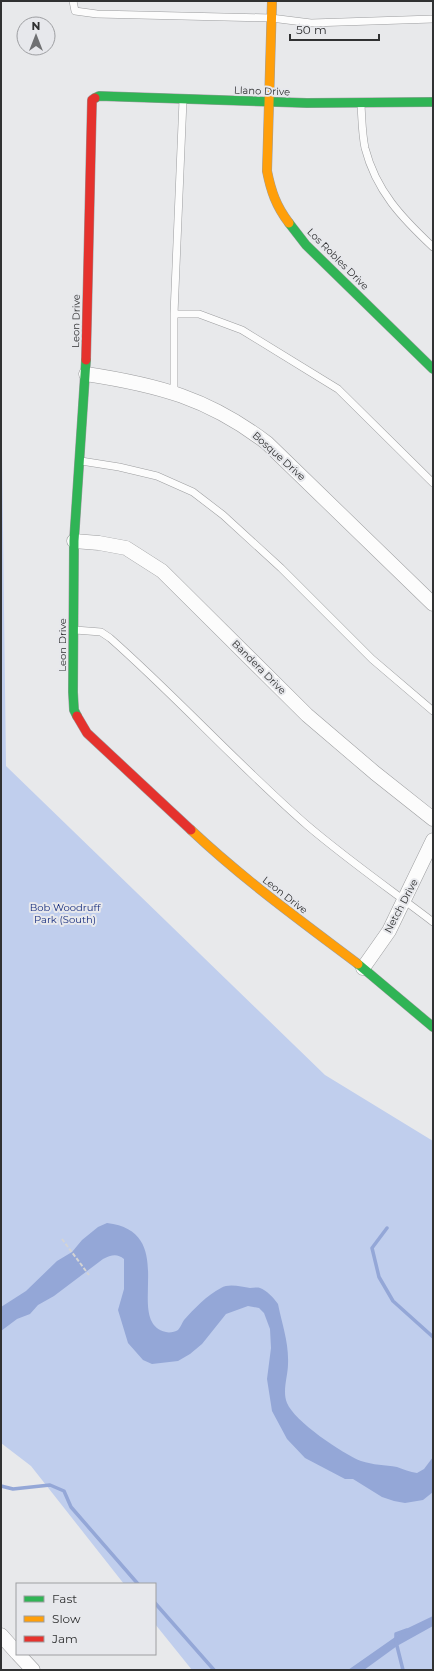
<svg xmlns="http://www.w3.org/2000/svg" width="434" height="1671" font-family="Montserrat,sans-serif">
  <style>
    .green { fill: #c0ceed }
    .water { fill: #94a7d7 }
    .lines { fill: none; stroke-linecap: round; stroke-linejoin: round }
    .stream { stroke: #94a7d7; stroke-width: 3.5 }
    .lane-casing { stroke: #9c9d9f; stroke-width: 8 }
    .street-casing { stroke: #9c9d9f; stroke-width: 15 }
    .fast-casing { stroke: #9c9d9f; stroke-width: 10 }
    .slow-casing { stroke: #9c9d9f; stroke-width: 10 }
    .jam-casing { stroke: #9c9d9f; stroke-width: 10 }
    .path { stroke: #d4d4d4; stroke-width: 2; stroke-dasharray: 4 2; stroke-linecap: butt }
    .lane { stroke: #fcfcfc; stroke-width: 7 }
    .street { stroke: #fcfcfc; stroke-width: 14 }
    .fast { stroke: #30b455; stroke-width: 9 }
    .slow { stroke: #ff9f0a; stroke-width: 9 }
    .jam { stroke: #e5322d; stroke-width: 9 }
    .labels { text-anchor: middle; dominant-baseline: central; stroke-width: 4; stroke-linejoin: round; paint-order: stroke }
    .street-label { font-size: 10px; fill: #303132; stroke: #e7e8ec }
    .park-label { font-size: 10px; fill: #182e7e; stroke: #e7e8ec }
  </style>
  <rect width="100%" height="100%" fill="#e8e9eb"/>
  <path class="green" d="M 1,371 L 6,766 L 325,1075 L 433,1141 L 433,1670 L 192,1670 L 155,1624 L 155,1584 L 124,1584 L 31,1466 L 1,1443 Z"/>
  <path class="water" d="M 107,1223 C 182,1232 122,1322 166,1332 C 169,1333 175,1332 178,1330 C 180,1328 182,1323 184,1320 C 194,1309 207,1295 221,1288 C 229,1283 242,1287 250,1288 C 253,1288 257,1287 260,1288 C 266,1290 274,1298 278,1304 C 282,1324 289,1343 288,1364 C 288,1376 282,1391 287,1403 C 294,1421 343,1454 361,1461 C 373,1465 385,1465 397,1467 C 403,1469 410,1472 417,1473 L 424,1469 L 433,1457 L 433,1492 L 423,1500 L 405,1503 L 394,1501 L 382,1497 L 353,1479 L 345,1479 L 305,1458 L 287,1439 L 272,1411 L 267,1379 L 271,1348 L 270,1329 L 264,1313 L 259,1308 L 248,1306 L 226,1314 L 202,1344 L 190,1354 L 178,1361 L 152,1364 L 143,1360 L 128,1343 L 118,1310 L 124,1289 L 124,1259 C 117,1253 111,1255 103,1259 L 54,1296 L 38,1305 L 30,1314 L 17,1319 L 1,1331 L 1,1307 L 26,1291 L 57,1261 L 72,1252 L 82,1240 L 98,1227 Z
    M 433,1616 L 433,1626 L 397,1646 L 364,1670 L 348,1670 L 408,1628 Z"/>
  <g class="lines">
    <path class="stream" d="M 387,1228 L 372,1248 L 379,1277 L 393,1301 L 433,1337
      M 1,1486 L 13,1489 L 50,1485 L 64,1491 L 71,1507 L 138,1584
      M 155,1603 L 214,1670
      M 396,1639 L 396,1634 L 407,1630
      M 396,1642 L 403,1670"/>
    <g class="lane-casing">
      <path id="lane" d="M 73,1 L 75,11 L 97,14 L 271,18 L 311,23 L 433,19
        M 361,105 C 362,119 362,134 365,148 C 376,191 402,218 433,247
        M 174,314 L 199,314 L 242,330 L 338,389 L 433,483
        M 174,392 L 174,314 L 183,100
        M 81,461 L 119,467 L 157,476 L 193,492 L 223,515 L 281,568 L 372,659 L 433,711
        M 75,630 L 101,632 L 110,638 C 178,698 239,766 308,826 C 348,860 391,890 433,922"/>
    </g>
    <g class="street-casing">
      <path id="street" d="M 86,374 C 158,385 208,398 267,443 L 433,604
        M 74,541 L 99,543 L 126,548 L 162,571 L 307,715 L 375,773 L 433,819
        M 363,968 L 389,931 L 433,840
        M 1,1635 L 17,1653
        M 18,1654 L 33,1670"/>
    </g>
    <g class="fast-casing">
      <path id="fast" d="M 95,98 L 99,96 L 307,103 L 433,102
        M 289,223 L 306,245 L 433,369
        M 77,716 L 74,710 L 73,692 L 74,541 L 86,360
        M 358,964 L 433,1027"/>
    </g>
    <g class="slow-casing">
      <path id="slow" d="M 272,1 L 267,171 C 271,191 276,206 289,223
        M 191,830 C 243,879 301,921 358,964"/>
    </g>
    <g class="jam-casing">
      <path id="jam" d="M 86,360 L 92,100 L 95,98
        M 77,716 L 87,733 L 191,830"/>
    </g>
    <path class="path" d="M 62,1239 L 89,1275"/>
    <use href="#lane" class="lane"/>
    <use href="#street" class="street"/>
    <use href="#fast" class="fast"/>
    <use href="#slow" class="slow"/>
    <use href="#jam" class="jam"/>
  </g>
  <g class="labels">
    <g class="street-label">
      <text transform="translate(262 91) rotate(2)">Llano Drive</text>
      <text transform="translate(338 259) rotate(45)">Los Robles Drive</text>
      <text transform="translate(76 321) rotate(-89)">Leon Drive</text>
      <text transform="translate(279 456) rotate(42)">Bosque Drive</text>
      <text transform="translate(62 645) rotate(-90)">Leon Drive</text>
      <text transform="translate(259 667) rotate(45)">Bandera Drive</text>
      <text transform="translate(285 895) rotate(38)">Leon Drive</text>
      <text transform="translate(401 906) rotate(-62)">Netch Drive</text>
    </g>
    <g class="park-label">
      <text x="65" y="907">Bob Woodruff<tspan x="65" dy="12">Park (South)</tspan></text>
    </g>
  </g>
  <rect width="434" height="1671" fill="none" stroke="#303132" stroke-width="4"/>
  <rect x="16" y="1583" width="140" height="72" fill="#e7e8ec" stroke="#9e9fa2"/>
  <rect x="24" y="1596" width="20" height="6" fill="#30b455" stroke="#9e9fa2"/>
  <text x="52" y="1603" font-size="12" fill="#303132">Fast</text>
  <rect x="24" y="1616" width="20" height="6" fill="#ff9f0a" stroke="#9e9fa2"/>
  <text x="52" y="1623" font-size="12" fill="#303132">Slow</text>
  <rect x="24" y="1636" width="20" height="6" fill="#e5322d" stroke="#9e9fa2"/>
  <text x="52" y="1643" font-size="12" fill="#303132">Jam</text>
  <g transform="translate(36 36)"><circle r="19" fill="#e7e8ec" stroke="#9e9fa2"/>
  <path d="M0-3L7 15L0 10L-7 15Z" fill="#707173"/>
  <text y="-6" font-size="11" font-weight="bold" text-anchor="middle" fill="#303132">N</text>
  </g>
  <path d="M290 34v6h89v-6" fill="none" stroke="#303132" stroke-width="2"/>
  <text x="296" y="34" font-size="12" fill="#303132" stroke="#e7e8ec" stroke-width="3" paint-order="stroke">50 m</text>
</svg>
